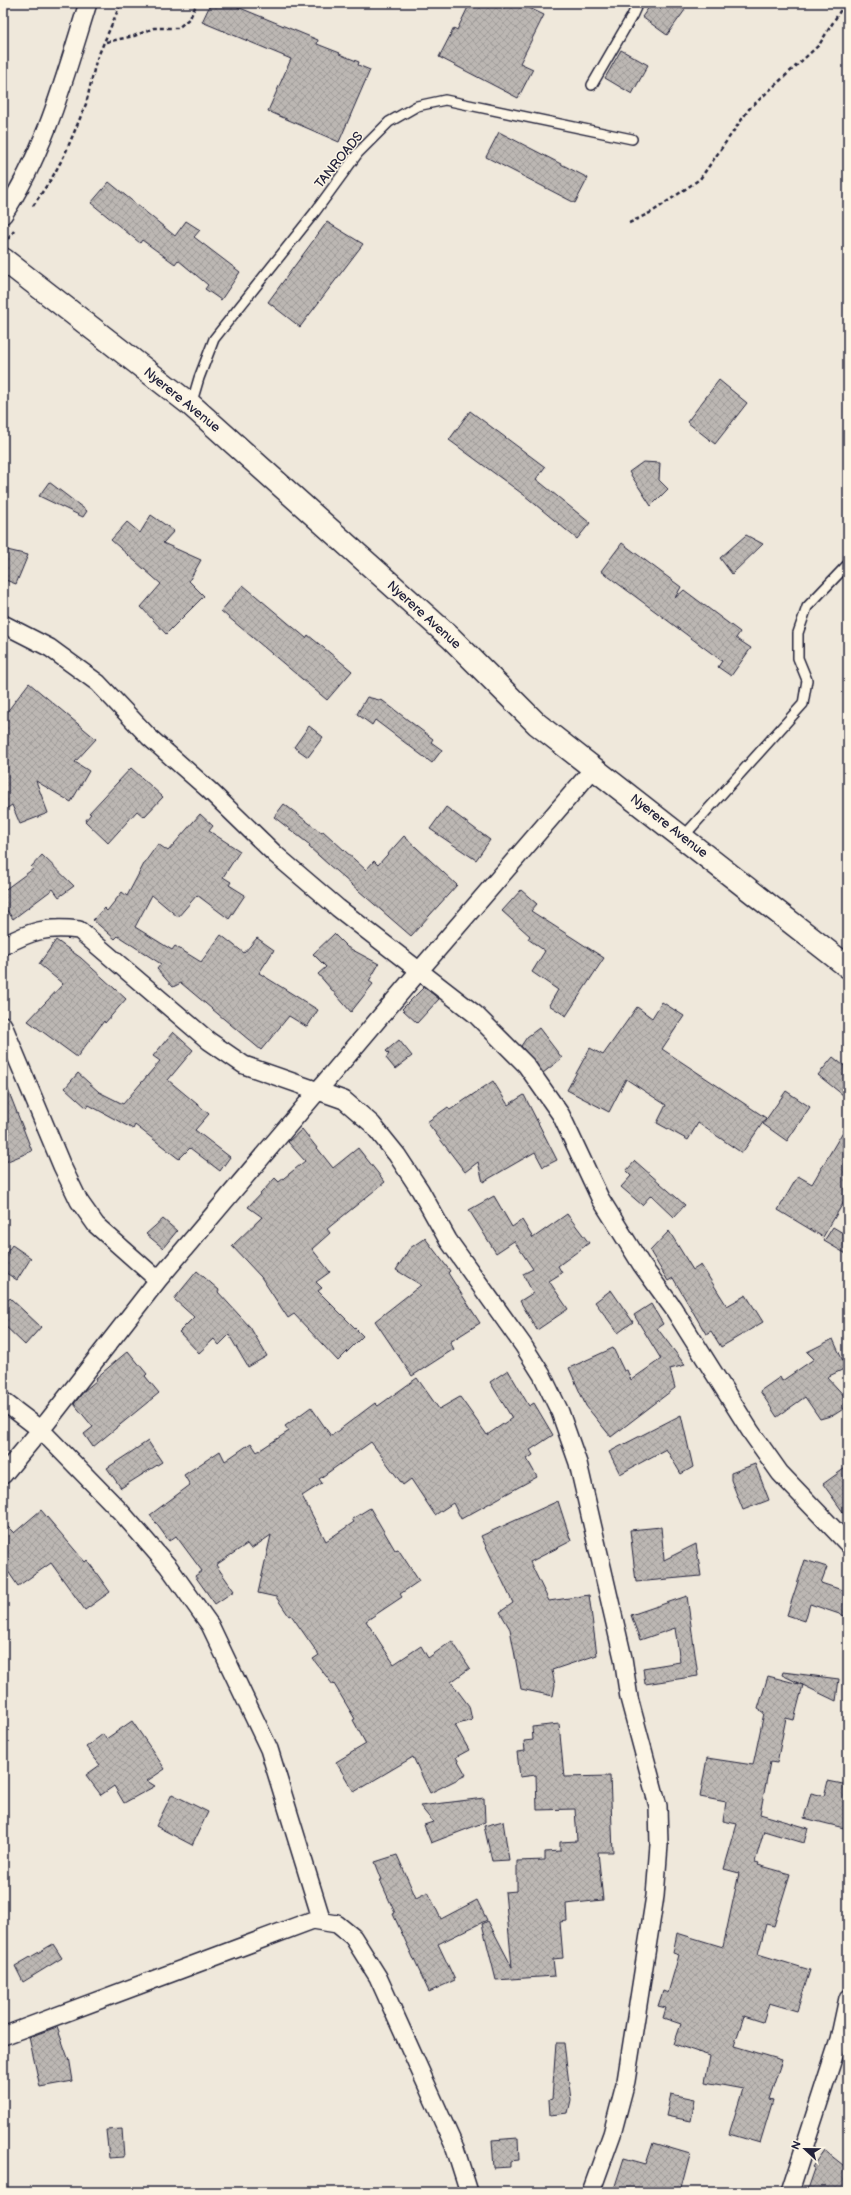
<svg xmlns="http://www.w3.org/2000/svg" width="851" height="2195" font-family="'Balsamiq Sans',sans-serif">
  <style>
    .building { fill: url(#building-cross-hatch); stroke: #22223b }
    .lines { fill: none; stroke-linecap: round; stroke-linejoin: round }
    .service-casing { stroke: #22223b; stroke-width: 12 }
    .minor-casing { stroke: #22223b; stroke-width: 20 }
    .primary-casing { stroke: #22223b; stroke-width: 25 }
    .path { stroke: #22223b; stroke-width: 2.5; stroke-dasharray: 4 3; stroke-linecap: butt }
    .service { stroke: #fcf5e5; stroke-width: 9 }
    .minor { stroke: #fcf5e5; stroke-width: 17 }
    .primary { stroke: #fcf5e5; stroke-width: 22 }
    .labels { text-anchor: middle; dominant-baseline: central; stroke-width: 3; stroke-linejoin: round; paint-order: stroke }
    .street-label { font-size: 13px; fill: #22223b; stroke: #fcf5e5 }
  </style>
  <defs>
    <pattern id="building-cross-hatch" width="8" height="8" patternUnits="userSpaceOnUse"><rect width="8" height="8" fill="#bcb7b3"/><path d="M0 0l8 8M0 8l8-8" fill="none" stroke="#a19d9b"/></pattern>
  </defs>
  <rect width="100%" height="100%" fill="#efe8db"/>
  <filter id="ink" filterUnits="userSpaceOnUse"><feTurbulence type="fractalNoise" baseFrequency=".025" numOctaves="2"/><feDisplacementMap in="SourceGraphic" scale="8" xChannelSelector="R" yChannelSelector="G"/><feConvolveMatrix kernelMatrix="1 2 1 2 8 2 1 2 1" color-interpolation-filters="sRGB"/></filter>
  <g filter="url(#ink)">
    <path class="building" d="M 211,3 L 228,3 L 318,40 L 317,44 L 340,53 L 339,54 L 359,62 L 358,65 L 370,70 L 339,142 L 268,111 L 291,59 L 202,22 Z
      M 470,3 L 519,3 L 544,15 L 520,63 L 533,69 L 518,98 L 439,57 L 454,28 L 457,30 Z
      M 652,3 L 675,3 L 685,10 L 667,35 L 642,17 Z
      M 621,50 L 648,65 L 632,94 L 605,78 Z
      M 499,132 L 588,178 L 575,203 L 486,157 Z
      M 109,182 L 175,236 L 186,221 L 200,230 L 194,237 L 240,272 L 221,300 L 205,289 L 208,285 L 178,260 L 175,264 L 142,240 L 140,243 L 91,203 Z
      M 327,222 L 363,244 L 300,327 L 268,302 Z
      M 719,380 L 747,403 L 715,444 L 687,422 Z
      M 470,411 L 545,467 L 536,479 L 590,523 L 577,539 L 524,495 L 449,440 Z
      M 643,462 L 660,463 L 659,480 L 668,489 L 651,506 L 629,472 Z
      M 49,482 L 87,511 L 83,517 L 39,496 Z
      M 151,515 L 174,531 L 163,543 L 201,560 L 189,581 L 204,596 L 166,634 L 141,607 L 161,584 L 111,540 L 127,522 L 140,533 Z
      M 746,535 L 763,544 L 732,574 L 720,558 Z
      M 622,543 L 681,587 L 675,598 L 684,590 L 740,632 L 736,638 L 751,648 L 731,676 L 718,667 L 722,661 L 601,571 Z
      M 3,549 L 28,555 L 16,584 L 3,579 Z
      M 243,585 L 306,638 L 308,635 L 352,671 L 327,700 L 221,611 Z
      M 29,683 L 96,739 L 75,762 L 89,771 L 71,802 L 36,781 L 48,813 L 20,824 L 12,805 L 3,811 L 3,717 Z
      M 367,697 L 383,701 L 433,739 L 431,742 L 442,750 L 432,763 L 375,720 L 372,725 L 357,714 Z
      M 309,726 L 323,737 L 308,757 L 294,747 Z
      M 131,768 L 163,797 L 144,817 L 137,811 L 108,843 L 85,821 L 91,814 L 89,813 Z
      M 284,804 L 322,833 L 323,831 L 366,870 L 374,861 L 378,865 L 404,836 L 457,885 L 411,936 L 329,865 L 309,847 L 310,845 L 274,817 Z
      M 446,807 L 490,840 L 476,860 L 430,829 Z
      M 200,814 L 213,826 L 209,831 L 240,851 L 223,877 L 231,882 L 229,885 L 245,895 L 229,919 L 197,895 L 178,917 L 152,895 L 135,927 L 172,950 L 175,946 L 201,962 L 221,935 L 244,953 L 257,938 L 274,950 L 259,973 L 318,1010 L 307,1027 L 289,1016 L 261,1050 L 181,983 L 173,987 L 157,969 L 161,964 L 118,936 L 115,939 L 93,920 L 104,908 L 107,911 L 122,892 L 127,896 L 145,862 L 158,844 L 168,851 Z
      M 42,855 L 74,886 L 59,897 L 53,889 L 13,919 L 3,905 L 3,891 L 33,869 L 31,867 Z
      M 521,890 L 537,904 L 531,911 L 604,958 L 566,1016 L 549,1005 L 558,990 L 532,972 L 545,951 L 528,939 L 530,936 L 502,911 Z
      M 334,934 L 347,947 L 379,964 L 369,981 L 373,984 L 351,1012 L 318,974 L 326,967 L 313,954 Z
      M 56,940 L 81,958 L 126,999 L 105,1023 L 104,1021 L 77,1057 L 28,1021 L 63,984 L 39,964 Z
      M 424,987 L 439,999 L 417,1023 L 402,1009 Z
      M 662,1002 L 684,1016 L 662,1049 L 766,1118 L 742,1153 L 698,1123 L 688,1140 L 657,1123 L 666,1105 L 626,1079 L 609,1112 L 567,1090 L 590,1048 L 603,1055 L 637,1007 L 652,1018 Z
      M 539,1028 L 562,1058 L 543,1073 L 521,1046 L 527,1037 Z
      M 173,1032 L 193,1050 L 168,1080 L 209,1114 L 195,1130 L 230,1157 L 220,1171 L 190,1148 L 179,1159 L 135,1125 L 133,1129 L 89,1105 L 87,1108 L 65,1088 L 78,1073 L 99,1092 L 123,1104 L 160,1061 L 153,1056 Z
      M 399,1040 L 412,1056 L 395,1069 L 386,1058 L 389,1054 L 386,1051 Z
      M 833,1057 L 848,1069 L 848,1099 L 818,1075 Z
      M 3,1077 L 32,1151 L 3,1163 Z
      M 493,1081 L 508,1105 L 524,1095 L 557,1160 L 543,1167 L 535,1152 L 483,1182 L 478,1162 L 465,1172 L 427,1122 L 448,1107 L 450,1110 Z
      M 786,1091 L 810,1107 L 787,1141 L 763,1124 Z
      M 848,1123 L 848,1195 L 823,1237 L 778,1210 L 798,1176 L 812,1184 Z
      M 302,1129 L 333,1168 L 358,1148 L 385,1182 L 327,1229 L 330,1233 L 312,1249 L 330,1272 L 316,1282 L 322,1288 L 318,1291 L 363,1336 L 338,1361 L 294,1314 L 288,1318 L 261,1277 L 232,1246 L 262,1217 L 248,1207 L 275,1178 L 279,1182 L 305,1161 L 288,1142 Z
      M 635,1161 L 685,1205 L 674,1217 L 651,1195 L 642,1205 L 621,1187 L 631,1176 L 626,1171 Z
      M 494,1196 L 512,1227 L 522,1220 L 533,1238 L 567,1214 L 589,1243 L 558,1266 L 562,1273 L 549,1281 L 568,1309 L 537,1330 L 520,1301 L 533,1293 L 523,1274 L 533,1269 L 514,1241 L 496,1253 L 469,1210 Z
      M 163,1219 L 177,1231 L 163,1248 L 146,1234 Z
      M 833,1227 L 848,1236 L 848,1255 L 824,1241 Z
      M 669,1231 L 693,1270 L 701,1265 L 727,1306 L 746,1295 L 763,1322 L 721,1347 L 711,1331 L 706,1334 L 673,1278 L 668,1281 L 650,1251 Z
      M 425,1238 L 450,1271 L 448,1273 L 480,1323 L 450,1342 L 454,1349 L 412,1376 L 375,1321 L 421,1285 L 396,1270 L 410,1248 Z
      M 12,1245 L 31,1258 L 17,1280 L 3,1271 L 3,1258 Z
      M 197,1271 L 219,1290 L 218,1292 L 250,1327 L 267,1356 L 248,1367 L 229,1335 L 219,1345 L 214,1339 L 199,1353 L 179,1332 L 194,1317 L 174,1299 Z
      M 611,1290 L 633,1322 L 618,1333 L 595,1302 Z
      M 10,1298 L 41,1327 L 25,1345 L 3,1324 L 3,1306 Z
      M 651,1304 L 663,1324 L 657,1328 L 685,1365 L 670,1369 L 675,1388 L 611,1437 L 586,1406 L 569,1368 L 613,1348 L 624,1371 L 627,1370 L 631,1380 L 661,1359 L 634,1315 Z
      M 833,1339 L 846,1368 L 827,1377 L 848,1400 L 848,1406 L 834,1415 L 820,1419 L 805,1397 L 777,1417 L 760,1391 L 780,1377 L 782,1381 L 814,1359 L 807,1352 Z
      M 128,1351 L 147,1374 L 145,1376 L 159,1393 L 93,1447 L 84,1434 L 93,1427 L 74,1404 L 84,1391 L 97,1380 L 96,1378 Z
      M 508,1370 L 529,1406 L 534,1403 L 553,1435 L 530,1450 L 533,1455 L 527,1459 L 537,1477 L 461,1519 L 453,1503 L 435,1515 L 411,1479 L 403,1485 L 371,1442 L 319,1479 L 322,1483 L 302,1496 L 326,1541 L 354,1522 L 352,1519 L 370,1508 L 395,1550 L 398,1549 L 419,1581 L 400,1594 L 402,1597 L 366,1621 L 394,1664 L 421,1646 L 428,1658 L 452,1641 L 470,1668 L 451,1682 L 469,1706 L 472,1720 L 455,1725 L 469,1750 L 456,1757 L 466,1775 L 430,1793 L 413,1757 L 354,1792 L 336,1762 L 366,1744 L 353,1720 L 355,1719 L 334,1684 L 333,1685 L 313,1659 L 319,1655 L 291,1615 L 289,1616 L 276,1597 L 258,1593 L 271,1535 L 251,1549 L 247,1544 L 216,1565 L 234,1591 L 215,1604 L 195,1576 L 202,1571 L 176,1536 L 169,1541 L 150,1515 L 190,1485 L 184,1475 L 220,1451 L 225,1461 L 251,1443 L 257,1452 L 289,1431 L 285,1426 L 311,1407 L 331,1436 L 375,1403 L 378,1406 L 417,1378 L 439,1409 L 460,1397 L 487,1435 L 512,1418 L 490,1382 Z
      M 681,1415 L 693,1467 L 681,1474 L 666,1449 L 620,1474 L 609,1452 Z
      M 148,1441 L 162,1462 L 121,1488 L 107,1468 Z
      M 755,1464 L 769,1500 L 743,1510 L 731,1480 L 731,1473 Z
      M 848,1466 L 848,1519 L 823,1484 Z
      M 558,1501 L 571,1541 L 530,1562 L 549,1601 L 589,1595 L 597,1655 L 552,1670 L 555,1685 L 553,1696 L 521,1689 L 510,1629 L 500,1612 L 513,1603 L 481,1536 Z
      M 41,1510 L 85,1562 L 87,1560 L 110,1592 L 85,1610 L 51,1563 L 18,1586 L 3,1564 L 3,1522 L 14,1533 Z
      M 661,1527 L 664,1560 L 696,1544 L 701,1576 L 636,1582 L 630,1530 Z
      M 805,1560 L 827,1567 L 821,1583 L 848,1592 L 848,1617 L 810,1604 L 805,1621 L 787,1615 Z
      M 687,1596 L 698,1676 L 645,1684 L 643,1668 L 680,1662 L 675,1628 L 640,1640 L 631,1615 Z
      M 783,1672 L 839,1679 L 836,1701 L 782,1675 Z
      M 768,1676 L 803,1685 L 794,1720 L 786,1718 L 777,1763 L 770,1762 L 760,1814 L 808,1828 L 804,1843 L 764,1831 L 755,1862 L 759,1863 L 758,1865 L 790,1874 L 774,1926 L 766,1924 L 758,1954 L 810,1970 L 797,2011 L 769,2003 L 763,2022 L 744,2016 L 734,2046 L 782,2060 L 769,2099 L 773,2100 L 760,2143 L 729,2134 L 743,2089 L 705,2082 L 710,2056 L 674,2044 L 681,2024 L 663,2018 L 666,2008 L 658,2006 L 663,1991 L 668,1993 L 679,1955 L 673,1953 L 677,1933 L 723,1947 L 739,1873 L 724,1869 L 737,1824 L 723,1821 L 726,1802 L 700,1797 L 707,1758 L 753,1765 L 764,1713 L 758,1709 Z
      M 132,1721 L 165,1769 L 147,1781 L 155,1786 L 124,1803 L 114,1786 L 101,1795 L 86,1775 L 100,1765 L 86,1747 L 103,1734 L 106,1739 Z
      M 559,1724 L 564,1777 L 610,1776 L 613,1852 L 598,1852 L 603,1900 L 566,1904 L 567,1921 L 560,1922 L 563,1958 L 553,1959 L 555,1976 L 496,1980 L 482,1924 L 488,1921 L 512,1967 L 505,1892 L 517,1891 L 517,1861 L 545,1860 L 545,1852 L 560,1851 L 560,1842 L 577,1841 L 575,1809 L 537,1810 L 536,1775 L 520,1777 L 517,1752 L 525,1751 L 524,1741 L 533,1740 L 532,1727 Z
      M 828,1781 L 848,1785 L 848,1813 L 844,1828 L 804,1818 L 811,1793 L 824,1796 Z
      M 172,1794 L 208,1812 L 192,1845 L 156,1826 Z
      M 484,1798 L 485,1822 L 431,1843 L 424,1825 L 433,1822 L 420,1806 Z
      M 503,1821 L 509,1860 L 492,1861 L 484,1826 Z
      M 397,1855 L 416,1898 L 428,1892 L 441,1919 L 477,1900 L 487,1920 L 438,1944 L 455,1980 L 429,1992 L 393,1914 L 395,1913 L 380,1880 L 382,1880 L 375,1862 Z
      M 53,1944 L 62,1958 L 23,1982 L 15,1966 Z
      M 57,2027 L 68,2058 L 69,2057 L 73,2081 L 40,2087 L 29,2037 Z
      M 556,2043 L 564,2043 L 571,2100 L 568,2113 L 550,2115 L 549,2100 L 552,2099 Z
      M 671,2094 L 695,2099 L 691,2121 L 666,2116 Z
      M 122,2129 L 124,2157 L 109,2158 L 106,2130 Z
      M 518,2138 L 519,2160 L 510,2161 L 510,2167 L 494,2168 L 492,2140 Z
      M 653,2143 L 690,2154 L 680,2192 L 613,2192 L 624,2158 L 646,2164 Z
      M 824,2150 L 848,2169 L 848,2192 L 807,2192 L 815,2169 L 812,2167 Z"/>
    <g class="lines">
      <g class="service-casing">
        <path id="service" d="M 592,85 L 632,16 L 638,3
          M 191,405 L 199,378 L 214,339 L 315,212 L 358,153 L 389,122 L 417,106 L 445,100 L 632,139
          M 683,837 L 803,704 L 807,680 L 798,658 L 798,633 L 807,607 L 848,564"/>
      </g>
      <g class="minor-casing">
        <path id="minor" d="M 3,215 C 46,150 65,76 88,3
          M 3,624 L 50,648 L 98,683 L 149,737 L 209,790 L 276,855 L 338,908 L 475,1014 L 526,1065 L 561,1115 L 600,1198 L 641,1264 L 673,1308 L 751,1432 L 780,1473 L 848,1544
          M 3,946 C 31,931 46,926 79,930 L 209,1041 L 244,1065 L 344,1100 L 372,1124 L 397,1155 L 420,1190 L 448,1240 L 523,1345 L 542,1375 L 560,1412 L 578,1463 L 623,1658 L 629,1698 L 658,1806 L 659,1845 L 655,1896 L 626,2081 L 612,2134 L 591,2192
          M 3,1025 L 62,1166 L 79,1201 L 96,1225 L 158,1280
          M 3,1401 L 41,1430 L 121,1512 L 168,1566 L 210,1625 L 269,1749 L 322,1921
          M 3,1475 L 48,1421 L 158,1280 L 419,971 L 594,768
          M 3,2036 L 313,1920 L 337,1924 L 353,1937 L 378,1977 L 455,2148 L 469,2192
          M 790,2192 L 839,2040 L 848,1998"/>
      </g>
      <g class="primary-casing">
        <path id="primary" d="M 3,259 L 191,405 L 451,638 L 537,724 L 848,967"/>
      </g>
      <path class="path" d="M 106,42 L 134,36 L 154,28 L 178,28 L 190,18 L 197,3
        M 33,206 L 53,176 L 65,154 L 86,104 L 96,61 L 121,3
        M 629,223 L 652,212 L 700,179 L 749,109 L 819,45 L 845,3
        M 8,239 L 14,231"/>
      <use href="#service" class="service"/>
      <use href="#minor" class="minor"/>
      <use href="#primary" class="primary"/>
    </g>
  </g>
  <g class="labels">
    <g class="street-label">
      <text transform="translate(339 160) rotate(-51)">TANROADS</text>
      <text transform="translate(182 400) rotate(39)">Nyerere Avenue</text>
      <text transform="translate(424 615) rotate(42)">Nyerere Avenue</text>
      <text transform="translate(669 826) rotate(38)">Nyerere Avenue</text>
    </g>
  </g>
  <rect width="851" height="2195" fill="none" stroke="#fcf5e5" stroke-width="16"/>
  <rect x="8" y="8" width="835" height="2179" fill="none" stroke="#22223b" stroke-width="1.5" filter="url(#ink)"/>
  <g transform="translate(805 2149) rotate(292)" stroke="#fcf5e5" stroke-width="3" paint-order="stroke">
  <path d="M0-3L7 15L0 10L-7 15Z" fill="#22223b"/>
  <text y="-6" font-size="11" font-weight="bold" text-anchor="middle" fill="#22223b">N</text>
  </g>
</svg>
